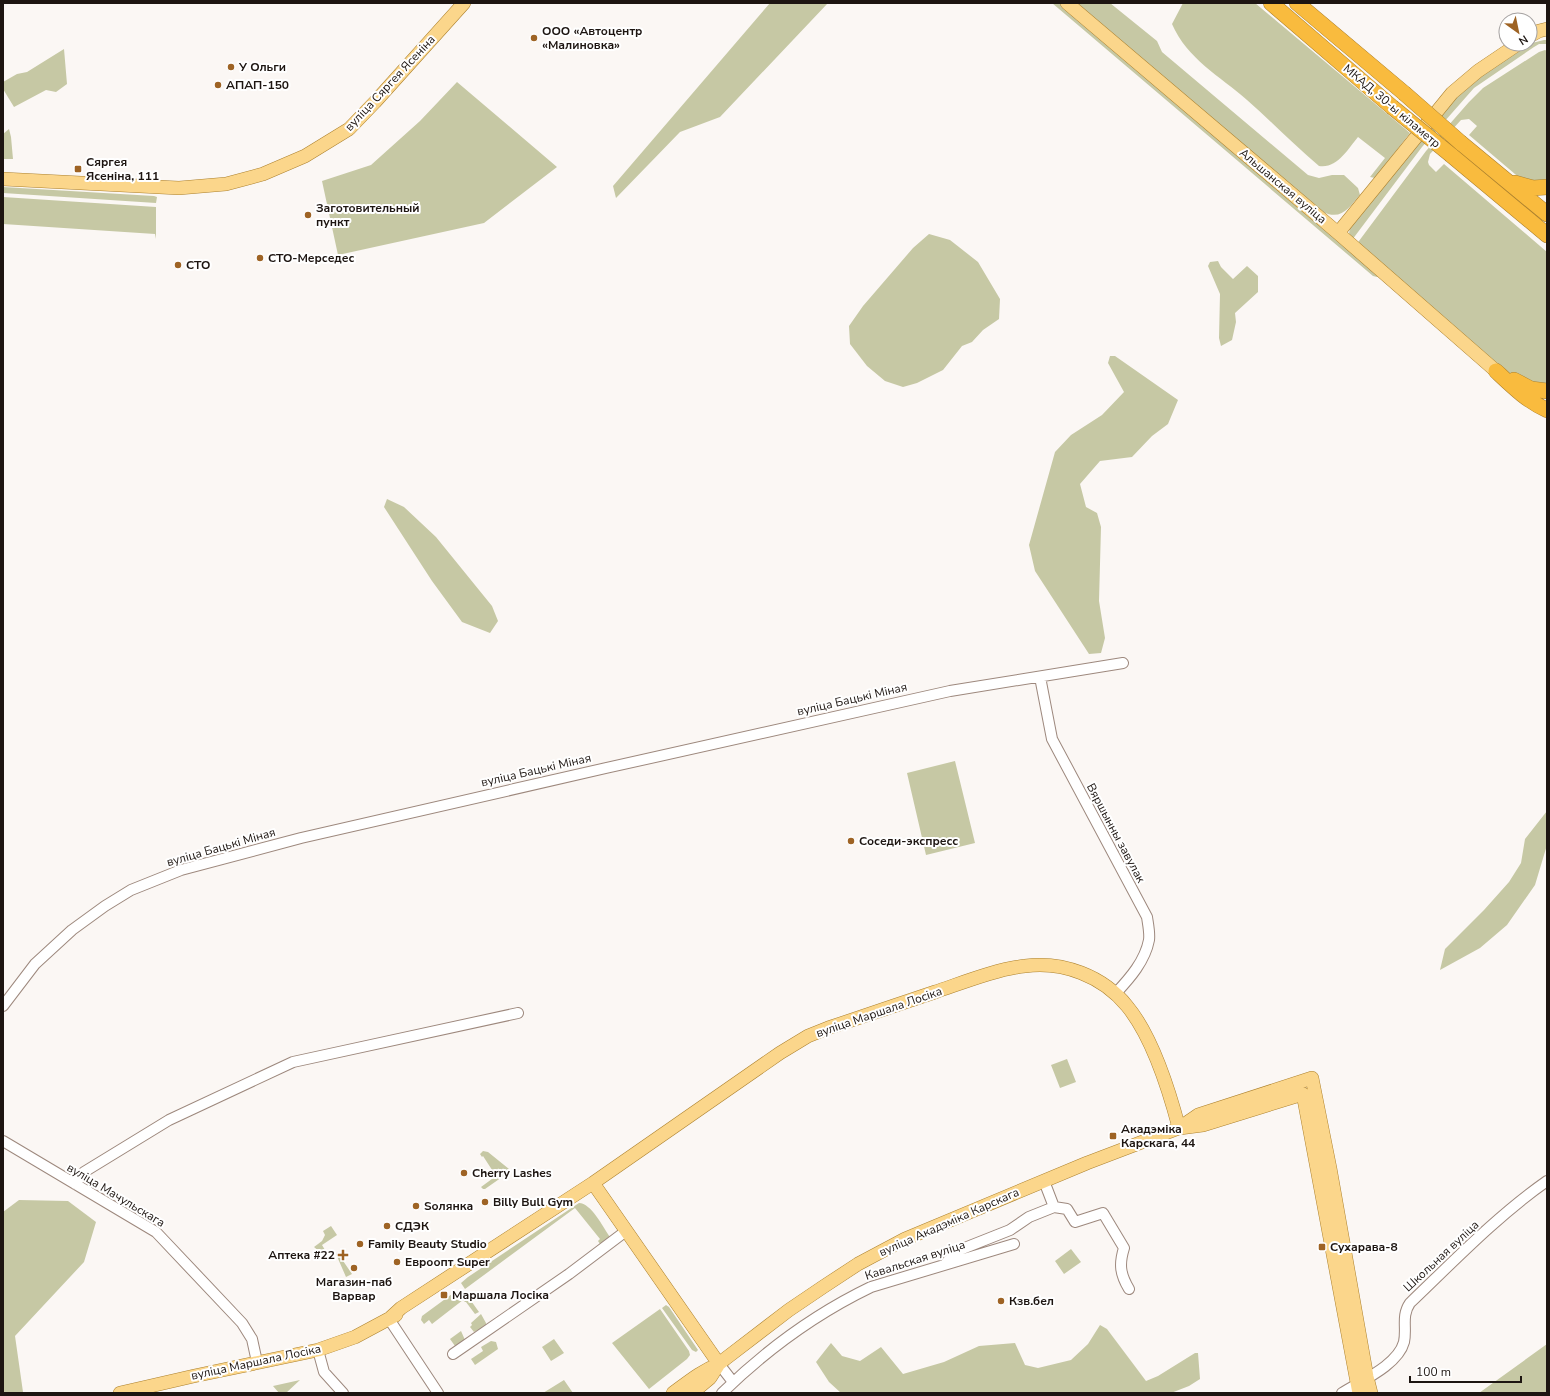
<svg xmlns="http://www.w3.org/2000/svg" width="1550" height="1396" font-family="'Nunito Sans',sans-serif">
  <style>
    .green { fill: #c6c8a4 }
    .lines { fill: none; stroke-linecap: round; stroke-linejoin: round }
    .minor-casing { stroke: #9d887d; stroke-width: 12 }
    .major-casing { stroke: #ac812e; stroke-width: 14 }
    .highway-casing { stroke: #ac812e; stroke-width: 16 }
    .minor { stroke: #fff; stroke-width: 10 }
    .major { stroke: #fbd68b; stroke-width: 13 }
    .highway { stroke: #f9bb3e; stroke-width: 15 }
    .highway-bridge-casing { stroke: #ac812e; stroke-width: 16; stroke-linecap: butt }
    .highway-bridge { stroke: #f9bb3e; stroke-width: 15 }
    .poi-dot { fill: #9e6324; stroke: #fff; stroke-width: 1.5 }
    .labels { text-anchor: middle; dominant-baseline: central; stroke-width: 4; stroke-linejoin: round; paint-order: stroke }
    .poi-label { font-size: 12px; font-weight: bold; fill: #1d1511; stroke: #fff; text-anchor: start }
    .street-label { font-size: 12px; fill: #1d1511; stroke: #fff }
  </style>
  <rect width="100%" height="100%" fill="#fbf7f4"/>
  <path class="green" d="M 770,3 L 828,3 L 720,117 L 680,132 L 616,198 L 613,186 Z
    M 1052,3 L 1059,3 L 1380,275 L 1377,277 L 1373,276 Z
    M 1076,3 L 1110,3 L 1157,41 L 1162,52 L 1308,175 L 1319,178 L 1332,175 L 1344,175 L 1358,188 L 1360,195 C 1349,207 1342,221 1323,212 Z
    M 1183,3 L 1255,3 L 1410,133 L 1375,178 L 1370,177 L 1385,158 L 1358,137 C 1348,149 1337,169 1319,166 C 1294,145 1271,121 1247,100 C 1220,76 1187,59 1172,24 Z
    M 1544,40 L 1547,40 L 1547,44 L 1539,44 L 1534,47 L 1474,88 L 1422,147 L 1352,240 L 1349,233 L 1351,224 L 1455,99 L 1484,74 L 1532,43 Z
    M 64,49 L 67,84 L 56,92 L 46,90 L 14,107 L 3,89 L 3,82 L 17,74 L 27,72 Z
    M 1545,50 L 1547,51 L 1547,184 L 1522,180 L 1469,135 L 1477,126 L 1469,119 L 1461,120 L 1430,154 L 1428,162 L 1429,165 L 1436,172 L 1444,164 L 1547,252 L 1547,387 L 1515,376 L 1503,370 L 1356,245 L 1426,151 L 1469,102 L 1483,88 L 1539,52 Z
    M 457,82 L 557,167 L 484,223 L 338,255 L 322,181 L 371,165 L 420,121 Z
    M 9,129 L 11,137 L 13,159 L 3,159 L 3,134 Z
    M 3,187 L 154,196 L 157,197 L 156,203 L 3,193 Z
    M 3,197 L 156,207 L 156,239 L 155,234 L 3,224 Z
    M 929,234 L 950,240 L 978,262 L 1000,299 L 999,319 L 983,330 L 972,342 L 962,346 L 943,370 L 917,383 L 903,387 L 885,381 L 867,366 L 850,344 L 849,326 L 863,306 L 913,248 Z
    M 1218,261 L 1221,267 L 1233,279 L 1247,266 L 1258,276 L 1258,292 L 1235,313 L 1236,322 L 1232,340 L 1221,346 L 1219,338 L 1220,294 L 1208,266 L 1210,262 Z
    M 1110,356 L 1115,356 L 1178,400 L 1168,424 L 1152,436 L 1132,457 L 1100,461 L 1080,484 L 1086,507 L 1097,513 L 1101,527 L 1099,601 L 1105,638 L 1101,653 L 1089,654 L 1035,571 L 1029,545 L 1055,452 L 1071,435 L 1102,415 L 1124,392 L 1108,363 Z
    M 387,499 L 404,507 L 436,537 L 492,606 L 498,621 L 490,633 L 462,622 L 432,581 L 384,507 Z
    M 955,761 L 975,843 L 926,855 L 907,773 Z
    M 1547,811 L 1547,845 L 1535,885 L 1507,925 L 1480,948 L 1440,970 L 1445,949 L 1484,910 L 1509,882 L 1521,863 L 1525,839 Z
    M 1067,1059 L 1076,1082 L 1060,1088 L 1051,1065 Z
    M 483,1151 L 488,1152 L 509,1169 L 505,1175 L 485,1189 L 483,1189 L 481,1187 L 496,1176 L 483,1156 L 482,1157 L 480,1154 Z
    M 19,1200 L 68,1201 L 96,1222 L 84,1262 L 15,1336 L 23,1392 L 3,1393 L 3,1212 Z
    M 579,1203 C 591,1203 603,1227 610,1237 L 600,1244 L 598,1241 L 600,1239 L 575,1208 L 465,1289 L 461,1283 L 468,1277 Z
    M 331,1226 L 337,1235 L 322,1245 L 325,1250 L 321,1253 L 314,1247 L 322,1241 L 325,1235 L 323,1231 Z
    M 1071,1249 L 1081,1262 L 1064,1274 L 1055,1261 Z
    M 337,1252 L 352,1274 L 346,1277 L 336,1254 Z
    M 452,1294 L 469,1298 L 479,1312 L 475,1314 L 466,1302 L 465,1302 L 463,1300 L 432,1324 L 429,1320 L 424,1324 L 421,1320 L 422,1316 Z
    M 666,1305 L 669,1307 L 698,1350 L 696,1352 L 692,1350 L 662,1308 Z
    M 660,1309 L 689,1351 L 690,1355 L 687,1359 L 649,1389 L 612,1343 Z
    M 481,1314 L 486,1323 L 486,1326 L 474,1332 L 470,1327 L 472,1325 L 471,1323 Z
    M 1100,1325 L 1107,1329 L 1146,1381 L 1158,1376 L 1195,1353 L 1198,1353 L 1200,1379 L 1189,1386 L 1171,1393 L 841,1393 L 829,1382 L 816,1362 L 831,1343 L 842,1356 L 860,1361 L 881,1347 L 903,1374 L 944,1362 L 979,1346 L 1015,1343 L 1025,1365 L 1038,1368 L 1071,1360 L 1088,1344 Z
    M 461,1331 L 465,1340 L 455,1346 L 450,1339 Z
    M 554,1339 L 564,1353 L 551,1361 L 542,1347 Z
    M 491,1341 L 496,1342 L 498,1349 L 475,1365 L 471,1359 L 483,1351 L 481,1347 Z
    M 1547,1344 L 1547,1393 L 1479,1393 Z
    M 300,1380 L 286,1393 L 279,1393 L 273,1386 Z
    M 564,1380 L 573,1393 L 543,1393 Z"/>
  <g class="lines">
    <g class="minor-casing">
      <path id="minor" d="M 1040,677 L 1052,739 L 1147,917 C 1148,924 1150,933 1149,940 C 1145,961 1130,978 1116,993
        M 3,1006 L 35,964 L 72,930 L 105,906 L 131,890 L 181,870 L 301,838 L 606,768 L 950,691 L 1123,663
        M 3,1141 L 156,1232 L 242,1323 L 252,1339 L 257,1362
        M 1044,1181 L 1054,1207
        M 75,1184 L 84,1172 L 169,1120 L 293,1062 L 518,1013
        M 946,1263 L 957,1251 L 1010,1230 L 1029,1217 L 1054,1207 L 1067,1209 L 1075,1222 L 1103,1213 L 1124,1248 C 1119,1264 1120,1274 1129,1289
        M 389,1319 L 438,1393
        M 318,1350 L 324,1372 L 343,1393
        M 453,1354 L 569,1274 L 626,1231
        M 719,1364 L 733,1382
        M 722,1393 C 766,1350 815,1314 871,1287 L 1014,1244
        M 1342,1393 C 1361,1381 1398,1365 1404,1342 C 1407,1328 1401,1316 1410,1303 C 1454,1261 1497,1216 1547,1181"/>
    </g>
    <g class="major-casing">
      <path id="major" d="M 1067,3 L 1338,233 L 1496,371
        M 1530,36 L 1539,31 L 1547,29
        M 3,179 L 179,188 L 226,184 L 263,174 L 305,156 L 349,129 L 375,102 L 464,3
        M 1338,233 L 1452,93 L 1478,71 L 1518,44
        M 1180,1128 L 1203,1125 L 1303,1094 L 1359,1393
        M 593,1183 L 719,1364
        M 389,1319 L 401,1308 L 593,1183 L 780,1053 L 808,1036 L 828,1028 C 864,1016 899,1004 935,992 C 962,983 997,969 1025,966 C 1063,961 1103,976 1127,1006 C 1152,1036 1169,1090 1179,1128
        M 120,1393 L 194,1376 L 318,1350 L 355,1337 L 396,1315
        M 673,1393 C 688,1382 701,1371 719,1364
        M 692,1393 L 710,1378 L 719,1364 L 725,1359 L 789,1310 L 823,1287 L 858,1264 L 905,1239 L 1087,1163 L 1179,1128 L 1198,1115 L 1312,1078 L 1330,1168 L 1367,1377 L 1371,1393"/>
    </g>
    <g class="highway-casing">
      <path id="highway" d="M 1271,3 L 1392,107
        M 1297,3 L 1404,93
        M 1461,143 L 1547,214
        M 1451,155 L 1547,235
        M 1515,183 L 1533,188 L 1547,187
        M 1496,371 C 1512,386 1527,401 1547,410
        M 1514,380 L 1531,389 L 1547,391"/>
    </g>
    <use href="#minor" class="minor"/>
    <use href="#major" class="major"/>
    <use href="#highway" class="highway"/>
    <g class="highway-bridge-casing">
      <path id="highway-bridge" d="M 1404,93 L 1461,143
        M 1392,107 L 1451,155"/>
    </g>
    <use href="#highway-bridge" class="highway-bridge"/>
  </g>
  <g class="poi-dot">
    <circle cx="534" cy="38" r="4"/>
    <circle cx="231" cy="67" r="4"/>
    <circle cx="218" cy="85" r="4"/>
    <rect x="74" y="165" width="8" height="8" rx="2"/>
    <circle cx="308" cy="215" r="4"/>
    <circle cx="260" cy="258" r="4"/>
    <circle cx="178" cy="265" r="4"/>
    <circle cx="851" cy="841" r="4"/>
    <rect x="1109" y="1132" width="8" height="8" rx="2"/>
    <circle cx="464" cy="1173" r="4"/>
    <circle cx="485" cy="1202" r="4"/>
    <circle cx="416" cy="1206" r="4"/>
    <circle cx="387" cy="1226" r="4"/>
    <circle cx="360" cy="1244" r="4"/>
    <rect x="1318" y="1243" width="8" height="8" rx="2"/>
    <path d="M341 1249h4v4h4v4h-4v4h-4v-4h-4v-4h4z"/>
    <circle cx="397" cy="1262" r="4"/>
    <circle cx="354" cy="1268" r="4"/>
    <rect x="440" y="1291" width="8" height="8" rx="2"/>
    <circle cx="1001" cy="1301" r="4"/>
  </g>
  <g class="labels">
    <g class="poi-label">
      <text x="542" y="31">ООО «Автоцентр<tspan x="542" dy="14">«Малиновка»</tspan></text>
      <text x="239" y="67">У Ольги</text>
      <text x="226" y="85">АПАП-150</text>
      <text x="86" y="162">Сяргея<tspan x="86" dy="14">Ясеніна, 111</tspan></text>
      <text x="316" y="208">Заготовительный<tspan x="316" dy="14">пункт</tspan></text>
      <text x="268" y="258">СТО-Мерседес</text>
      <text x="186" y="265">СТО</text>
      <text x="859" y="841">Соседи-экспресс</text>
      <text x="1121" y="1129">Акадэміка<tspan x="1121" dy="14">Карскага, 44</tspan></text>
      <text x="472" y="1173">Cherry Lashes</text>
      <text x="493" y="1202">Billy Bull Gym</text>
      <text x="424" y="1206">Sолянка</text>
      <text x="395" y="1226">СДЭК</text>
      <text x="368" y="1244">Family Beauty Studio</text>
      <text x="1330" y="1247">Сухарава-8</text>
      <text x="335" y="1255" text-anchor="end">Аптека #22</text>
      <text x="405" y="1262">Евроопт Super</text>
      <text x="354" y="1282" text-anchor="middle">Магазин-паб<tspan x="354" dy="14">Варвар</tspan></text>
      <text x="452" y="1295">Маршала Лосіка</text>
      <text x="1009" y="1301">Кзв.бел</text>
    </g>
    <g class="street-label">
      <text transform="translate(390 83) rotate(-47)">вуліца Сяргея Ясеніна</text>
      <text transform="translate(1392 106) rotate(40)">МКАД, 30-ы кіламетр</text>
      <text transform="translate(1283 186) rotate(40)">Альшанская вуліца</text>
      <text transform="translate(852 699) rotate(-13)">вуліца Бацькі Міная</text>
      <text transform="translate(536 770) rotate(-13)">вуліца Бацькі Міная</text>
      <text transform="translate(1116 833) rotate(62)">Вяршынны завулак</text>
      <text transform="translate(221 847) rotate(-16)">вуліца Бацькі Міная</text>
      <text transform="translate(879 1012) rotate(-19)">вуліца Маршала Лосіка</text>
      <text transform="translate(116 1195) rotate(31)">вуліца Мачульскага</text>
      <text transform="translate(949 1222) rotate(-24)">вуліца Акадэміка Карскага</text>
      <text transform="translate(1441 1256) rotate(-43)">Школьная вуліца</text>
      <text transform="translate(915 1260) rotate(-18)">Кавальская вуліца</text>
      <text transform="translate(256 1362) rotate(-12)">вуліца Маршала Лосіка</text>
    </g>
  </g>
  <rect width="1550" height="1396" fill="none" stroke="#1d1511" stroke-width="8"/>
  <g transform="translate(1518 32) rotate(147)"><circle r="19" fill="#ffffff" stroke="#a5a1a0"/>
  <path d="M0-3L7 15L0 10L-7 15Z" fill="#9e6324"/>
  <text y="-6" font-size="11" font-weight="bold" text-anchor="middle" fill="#1d1511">N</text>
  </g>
  <path d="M1410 1376v6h111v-6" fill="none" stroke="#1d1511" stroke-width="2"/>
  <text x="1416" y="1376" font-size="12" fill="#1d1511" stroke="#ffffff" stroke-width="3" paint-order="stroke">100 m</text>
</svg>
